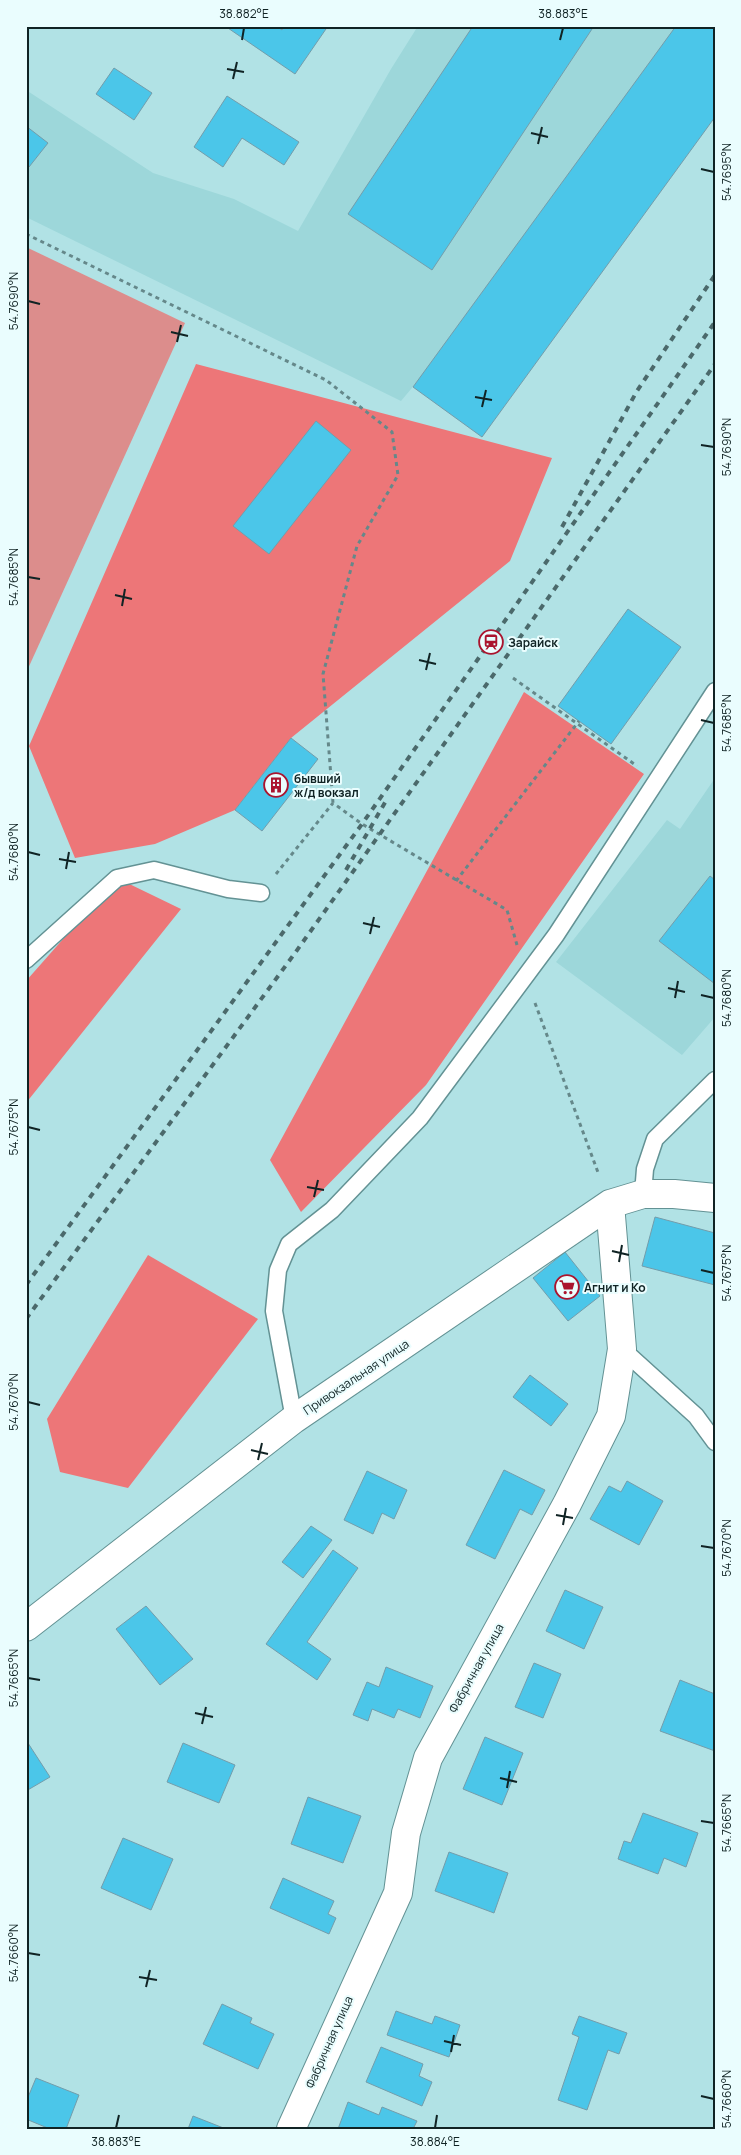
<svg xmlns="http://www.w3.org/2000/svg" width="741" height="2155" font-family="Manrope,sans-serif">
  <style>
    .built { fill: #9dd7da }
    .green { fill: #dc8d8c }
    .forest { fill: #ed7678 }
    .building { fill: #4bc6e9; stroke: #739dab }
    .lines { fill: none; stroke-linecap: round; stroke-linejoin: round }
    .service-casing { stroke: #639294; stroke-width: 19 }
    .minor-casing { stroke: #639294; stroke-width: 30 }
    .path { stroke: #65888a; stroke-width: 3; stroke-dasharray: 4 4; stroke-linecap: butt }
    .service { stroke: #fff; stroke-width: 16 }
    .minor { stroke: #fff; stroke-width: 28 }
    .rail { stroke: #4b696b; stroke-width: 4; stroke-dasharray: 6 6; stroke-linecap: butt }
    .ticks { fill: none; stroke: #102324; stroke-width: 2 }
    .labels { text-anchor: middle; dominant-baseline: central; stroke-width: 4; stroke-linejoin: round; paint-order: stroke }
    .poi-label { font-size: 12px; font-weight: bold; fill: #102324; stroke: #eafdfe; text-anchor: start }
    .street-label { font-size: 12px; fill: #102324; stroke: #eafdfe }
    .neatline { fill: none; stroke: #102324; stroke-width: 2 }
    .ticks-label { font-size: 12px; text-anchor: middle; fill: #102324 }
  </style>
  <rect width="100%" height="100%" fill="#b1e2e5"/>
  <path class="built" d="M 418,26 L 715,26 L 401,401 L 26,217 L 26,90 L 153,173 L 234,199 L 298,231 L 391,69 Z
    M 715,778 L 715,1017 L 682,1055 L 556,962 L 667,820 L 680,829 Z"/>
  <path class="green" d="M 26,247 L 185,323 L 26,673 Z"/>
  <path class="forest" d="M 196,364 L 552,458 L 510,561 L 291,738 L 235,810 L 155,844 L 75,858 L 29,746 Z
    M 524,692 L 644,774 L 426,1085 L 301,1212 L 270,1160 Z
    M 117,878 L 181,909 L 26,1103 L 26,981 Z
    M 148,1255 L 258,1319 L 128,1488 L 60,1472 L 47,1419 Z"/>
  <path class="building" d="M 225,26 L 277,26 L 282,30 L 284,26 L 328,26 L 295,74 Z
    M 473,26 L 594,26 L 432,270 L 348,214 Z
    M 676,26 L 715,26 L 715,117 L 482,437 L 413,387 Z
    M 114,68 L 152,93 L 134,120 L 96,94 Z
    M 227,96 L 299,142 L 284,165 L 242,138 L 223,167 L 194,147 Z
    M 26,126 L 48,143 L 29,167 L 26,166 Z
    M 316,421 L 351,450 L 269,554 L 233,526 Z
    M 628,609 L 681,647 L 611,744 L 558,706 Z
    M 291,738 L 318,759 L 262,831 L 235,810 Z
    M 710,876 L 715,880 L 715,984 L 659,941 Z
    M 655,1217 L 715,1233 L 715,1285 L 642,1266 Z
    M 565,1252 L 600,1296 L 568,1321 L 533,1278 Z
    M 530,1375 L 568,1404 L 551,1426 L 513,1397 Z
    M 504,1470 L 545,1490 L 532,1515 L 520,1509 L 495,1559 L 466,1545 Z
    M 367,1471 L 407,1490 L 394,1519 L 382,1513 L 373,1534 L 344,1520 Z
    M 627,1481 L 663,1501 L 639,1545 L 590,1519 L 609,1486 L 621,1492 Z
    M 311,1526 L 332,1540 L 303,1578 L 282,1562 Z
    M 333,1550 L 358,1568 L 307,1642 L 331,1659 L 317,1680 L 266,1644 Z
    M 565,1590 L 603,1607 L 584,1649 L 546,1631 Z
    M 146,1606 L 193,1659 L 160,1685 L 116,1629 Z
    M 534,1663 L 561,1674 L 543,1718 L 515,1707 Z
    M 386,1667 L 433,1686 L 420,1718 L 398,1709 L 394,1718 L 372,1709 L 368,1721 L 353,1715 L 367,1682 L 379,1687 Z
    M 680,1680 L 715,1694 L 715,1751 L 660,1731 Z
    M 485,1737 L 523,1753 L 502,1805 L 463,1789 Z
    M 26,1740 L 50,1777 L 26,1791 Z
    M 183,1743 L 235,1765 L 219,1803 L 167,1782 Z
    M 308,1797 L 361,1816 L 343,1863 L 291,1844 Z
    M 643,1813 L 698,1833 L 686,1867 L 664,1858 L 658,1874 L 618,1859 L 624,1841 L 631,1843 Z
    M 123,1838 L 173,1859 L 151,1910 L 101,1888 Z
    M 449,1852 L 508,1873 L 494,1913 L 435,1891 Z
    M 283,1878 L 334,1901 L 328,1914 L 336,1918 L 329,1934 L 270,1908 Z
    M 222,2004 L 252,2018 L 250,2023 L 274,2034 L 258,2069 L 203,2044 Z
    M 396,2011 L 432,2024 L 435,2016 L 460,2025 L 449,2057 L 387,2035 Z
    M 579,2016 L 627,2033 L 619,2054 L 608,2050 L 587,2110 L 558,2100 L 579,2037 L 572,2034 Z
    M 381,2047 L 423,2064 L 419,2076 L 432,2082 L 422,2106 L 366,2082 Z
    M 36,2078 L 79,2095 L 66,2129 L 50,2129 L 26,2119 L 26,2102 Z
    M 348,2102 L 379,2115 L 382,2107 L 417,2121 L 413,2129 L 338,2129 Z
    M 193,2116 L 226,2129 L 188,2129 Z"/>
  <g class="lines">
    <g class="service-casing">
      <path id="service" d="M 26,960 L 117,878 L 154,870 L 228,889 L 261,893
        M 643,1194 L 645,1169 L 655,1139 L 715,1080
        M 622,1349 L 696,1416 L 715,1442
        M 294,1419 L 274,1311 L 278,1270 L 289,1244 L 332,1210 L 420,1118 L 556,935 L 715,691"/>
    </g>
    <g class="minor-casing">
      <path id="minor" d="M 26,1627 L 294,1419 L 610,1204 L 643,1194 L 674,1194 L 715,1198
        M 291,2129 L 398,1893 L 406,1833 L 428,1758 L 567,1504 L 611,1416 L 622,1349 L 610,1204"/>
    </g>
    <path class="path" d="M 26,234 L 326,380 L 392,432 L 398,475 L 357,546 L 323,674 L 333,803
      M 513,678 L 637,766
      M 276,874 L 333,803 L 362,824 L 507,910 L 517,945
      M 456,881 L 579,721
      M 535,1003 L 599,1175"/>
    <use href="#service" class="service"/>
    <use href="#minor" class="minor"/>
    <path class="rail" d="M 562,527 L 637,391 L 715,275
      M 346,870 L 387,799
      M 26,1285 L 362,824 L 715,322
      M 26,1319 L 295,953 L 715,364"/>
  </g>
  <path class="ticks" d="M 242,40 L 244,28M 560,40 L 563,28M 227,69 L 244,72M 233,79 L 237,62M 531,133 L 548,137M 538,144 L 542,127M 701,169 L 714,172M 28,301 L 40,304M 171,332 L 188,336M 177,342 L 181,325M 475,397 L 492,400M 482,407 L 486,390M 701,445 L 714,447M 28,577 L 40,579M 115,595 L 132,599M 122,606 L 125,589M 419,660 L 436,664M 426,670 L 430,653M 701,720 L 714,723M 28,852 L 40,855M 59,859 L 76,862M 66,869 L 69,852M 363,923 L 380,927M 370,934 L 374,917M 668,988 L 685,992M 701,995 L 714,998M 675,998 L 678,981M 28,1127 L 40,1130M 307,1187 L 324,1190M 314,1197 L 318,1180M 612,1251 L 629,1255M 619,1262 L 622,1245M 701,1270 L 714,1273M 28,1402 L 40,1405M 251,1450 L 268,1454M 258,1460 L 262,1443M 556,1515 L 573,1518M 563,1525 L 566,1508M 701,1546 L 714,1548M 28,1678 L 40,1680M 195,1713 L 213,1717M 202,1724 L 206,1707M 500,1778 L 517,1782M 507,1788 L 510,1771M 701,1821 L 714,1823M 28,1953 L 40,1955M 139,1977 L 157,1980M 146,1987 L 150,1970M 444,2041 L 461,2045M 451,2052 L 454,2035M 701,2096 L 714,2099M 116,2128 L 119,2115M 435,2128 L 437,2115"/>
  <defs>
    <g id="station-ring" transform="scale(1.25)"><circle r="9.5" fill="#eafdfe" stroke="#aa142e" stroke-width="1.5"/><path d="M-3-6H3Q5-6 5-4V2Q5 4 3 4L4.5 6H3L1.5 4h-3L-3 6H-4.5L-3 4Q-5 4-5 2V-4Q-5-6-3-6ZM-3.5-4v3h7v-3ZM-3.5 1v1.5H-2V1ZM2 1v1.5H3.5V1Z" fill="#aa142e"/></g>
    <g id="building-ring" transform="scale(1.25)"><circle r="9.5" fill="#eafdfe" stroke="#aa142e" stroke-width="1.5"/><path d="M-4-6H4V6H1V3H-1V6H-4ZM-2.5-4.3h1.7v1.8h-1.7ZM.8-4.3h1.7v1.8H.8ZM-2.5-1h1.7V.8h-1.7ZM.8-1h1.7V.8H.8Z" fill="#aa142e"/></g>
    <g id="supermarket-ring" transform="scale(1.25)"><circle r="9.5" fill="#eafdfe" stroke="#aa142e" stroke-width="1.5"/><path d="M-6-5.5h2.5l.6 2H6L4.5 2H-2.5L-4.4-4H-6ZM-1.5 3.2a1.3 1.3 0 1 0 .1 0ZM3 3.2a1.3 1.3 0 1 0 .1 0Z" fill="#aa142e"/></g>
  </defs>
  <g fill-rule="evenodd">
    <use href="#station-ring" x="491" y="642"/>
    <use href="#building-ring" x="276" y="785"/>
    <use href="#supermarket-ring" x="567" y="1287"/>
  </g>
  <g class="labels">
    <g class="poi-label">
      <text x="508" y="642">Зарайск</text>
      <text x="294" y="778">бывший<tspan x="294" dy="14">ж/д вокзал</tspan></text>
      <text x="584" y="1287">Агнит и Ко</text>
    </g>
    <g class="street-label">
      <text transform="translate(356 1377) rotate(-34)">Привокзальная улица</text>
      <text transform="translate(476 1668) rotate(-61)">Фабричная улица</text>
      <text transform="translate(329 2042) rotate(-66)">Фабричная улица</text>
    </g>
  </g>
  <rect width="741" height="2155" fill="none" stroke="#eafdfe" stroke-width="55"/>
  <rect x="28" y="28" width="686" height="2100" class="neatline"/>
  <g class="ticks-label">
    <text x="244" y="18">38.882°E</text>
    <text x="563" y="18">38.883°E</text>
    <text transform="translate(727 172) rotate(-90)" y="4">54.7695°N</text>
    <text transform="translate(14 301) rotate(-90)" y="4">54.7690°N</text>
    <text transform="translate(727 447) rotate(-90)" y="4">54.7690°N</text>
    <text transform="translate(14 577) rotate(-90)" y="4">54.7685°N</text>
    <text transform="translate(727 723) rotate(-90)" y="4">54.7685°N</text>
    <text transform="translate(14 852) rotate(-90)" y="4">54.7680°N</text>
    <text transform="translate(727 998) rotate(-90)" y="4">54.7680°N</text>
    <text transform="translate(14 1127) rotate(-90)" y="4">54.7675°N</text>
    <text transform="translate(727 1273) rotate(-90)" y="4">54.7675°N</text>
    <text transform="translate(14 1402) rotate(-90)" y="4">54.7670°N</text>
    <text transform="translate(727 1548) rotate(-90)" y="4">54.7670°N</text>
    <text transform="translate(14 1678) rotate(-90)" y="4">54.7665°N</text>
    <text transform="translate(727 1823) rotate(-90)" y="4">54.7665°N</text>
    <text transform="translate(14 1953) rotate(-90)" y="4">54.7660°N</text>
    <text transform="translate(727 2099) rotate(-90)" y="4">54.7660°N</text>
    <text x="116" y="2146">38.883°E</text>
    <text x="435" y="2146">38.884°E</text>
  </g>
</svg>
